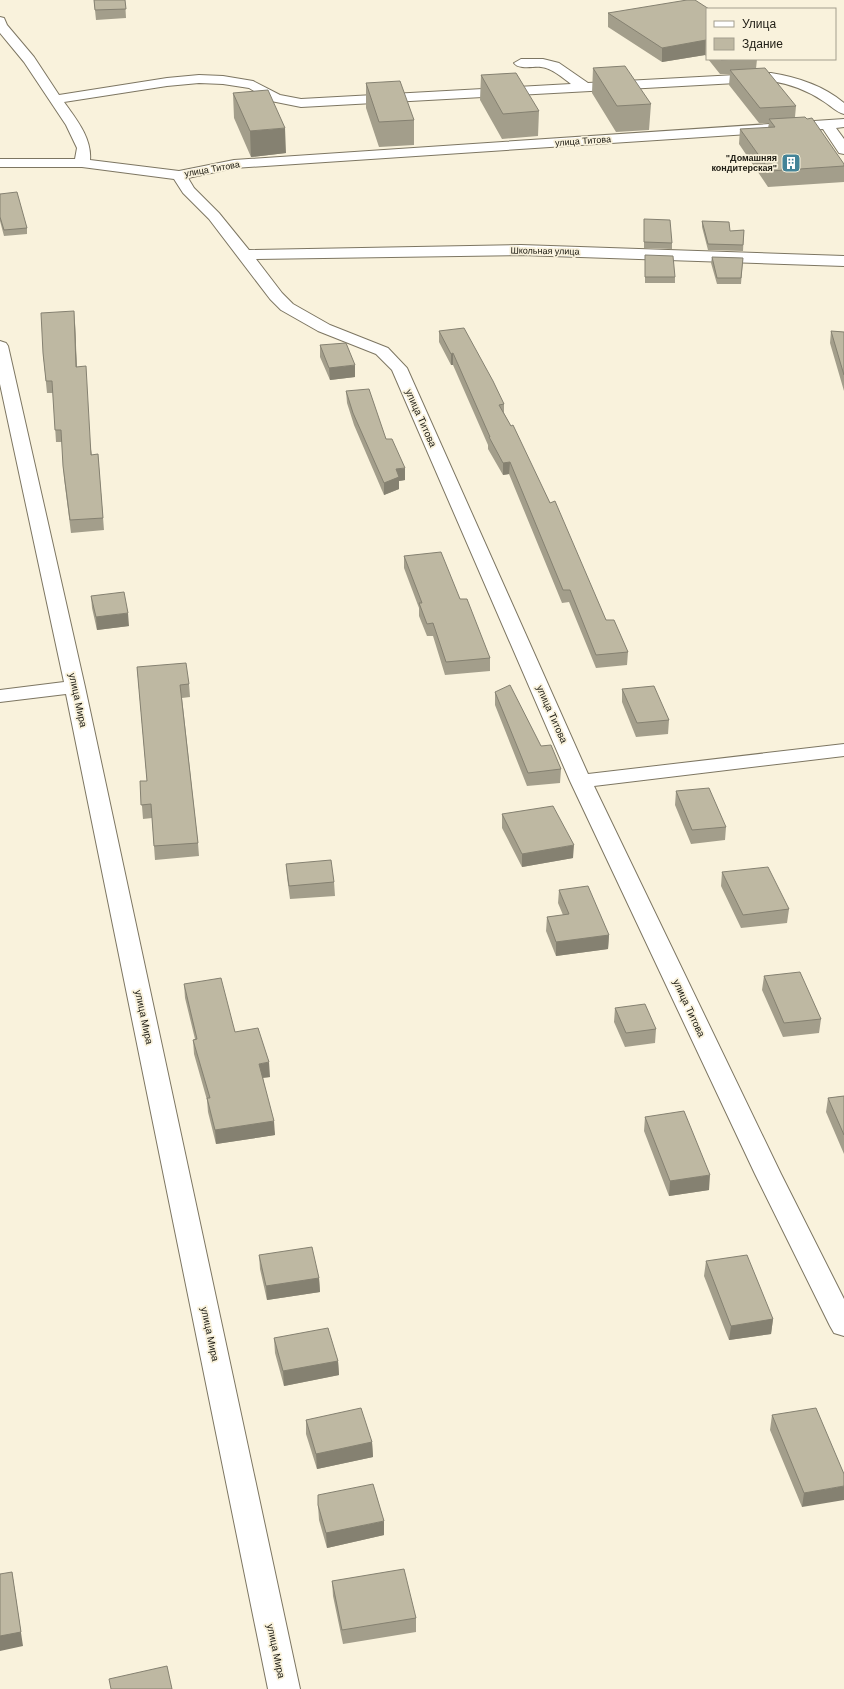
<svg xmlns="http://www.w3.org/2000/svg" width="844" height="1689" font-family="Helvetica,sans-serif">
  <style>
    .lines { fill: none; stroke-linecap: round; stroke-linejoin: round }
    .street-casing { stroke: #7d7662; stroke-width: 2 }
    .street { fill: #fff; fill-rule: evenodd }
    .wall { fill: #a39e8b }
    .shaded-wall { fill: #858171 }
    .building { fill: #beb8a2; stroke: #858171 }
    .labels { text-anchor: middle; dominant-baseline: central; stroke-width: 3.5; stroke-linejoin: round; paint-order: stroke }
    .far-street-label { font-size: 9px; fill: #222017; stroke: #f9f2dc }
    .far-poi-label { font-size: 9px; font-weight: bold; fill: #222017; stroke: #f9f2dc; text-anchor: end }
    .street-label { font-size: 10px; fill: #222017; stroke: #f9f2dc }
  </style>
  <rect width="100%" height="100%" fill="#f9f2dc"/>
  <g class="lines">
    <g class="street-casing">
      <path id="street" d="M 0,17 L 4,18 L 7,25 L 34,57 L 59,95 L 167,78 L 199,75 L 223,76 L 253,81 L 280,95 L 301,99 L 571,84 C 563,78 552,68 541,67 C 534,66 519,70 514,63 L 521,59 L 543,59 L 559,63 L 588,83 L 771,73 C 797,77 824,86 844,103 L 844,114 C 836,112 830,105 823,101 C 807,90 790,84 771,81 L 301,107 L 271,101 L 249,88 L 223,84 L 199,83 L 167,86 L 64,102 C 76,119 92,138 90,160 L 179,171 L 234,160 L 844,119 L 844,127 L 836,128 L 844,139 L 844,154 L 839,153 L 823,129 L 234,168 L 188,178 L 194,188 L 219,213 L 249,250 L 521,245 L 844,256 L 844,266 L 521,255 L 256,259 L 282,293 L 293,304 L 330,325 L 388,348 L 407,368 L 588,774 L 844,744 L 844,756 L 594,786 L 781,1174 L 844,1299 L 844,1336 L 834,1333 L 830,1326 L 755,1174 L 570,781 L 392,370 L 376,354 L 318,331 L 281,310 L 270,299 L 209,219 L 183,193 L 174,179 L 82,167 L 0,167 L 0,159 L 75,159 L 77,148 L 66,125 L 24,62 L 0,33 Z
        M 0,341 L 6,343 L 8,346 L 85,687 L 300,1689 L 268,1689 L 66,694 L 0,702 L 0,690 L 64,682 L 0,384 Z"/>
    </g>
    <use href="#street" class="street"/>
  </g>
  <path class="wall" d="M 94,0 L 125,0 L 126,18 L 96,20 Z
    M 707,9 L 707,57 L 705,55 L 662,62 L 608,27 L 608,13 Z
    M 708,59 L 757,59 L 756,69 L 796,106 L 795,117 L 844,164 L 844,182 L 768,187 L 739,144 L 740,129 L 768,128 L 769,123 L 759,123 L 729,85 L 730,74 L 720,74 Z
    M 593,68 L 651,104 L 649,130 L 616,132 L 592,93 Z
    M 481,75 L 539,111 L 538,136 L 502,139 L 480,100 Z
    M 366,83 L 414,120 L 414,145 L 379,147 L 366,108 Z
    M 233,93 L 286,153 L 251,157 L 234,118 Z
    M 0,194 L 27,228 L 27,234 L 4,236 L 0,221 Z
    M 644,219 L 672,243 L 672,249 L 644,248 Z
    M 702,221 L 730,231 L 744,230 L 743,251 L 708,250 L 702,227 Z
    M 645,255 L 675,277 L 675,283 L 645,283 Z
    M 712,257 L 743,258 L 741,284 L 717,284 L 711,263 Z
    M 75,323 L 77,367 L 92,455 L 98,454 L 104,530 L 71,533 L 64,478 L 62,442 L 56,442 L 53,393 L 47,393 L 43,353 Z
    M 439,331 L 504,404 L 504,413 L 550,503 L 606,620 L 628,652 L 627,665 L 596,668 L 569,602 L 562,603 L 509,474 L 503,475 L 488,449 L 488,445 L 453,365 L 451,365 L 439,342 Z
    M 831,331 L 844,332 L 844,391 L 830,343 Z
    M 320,345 L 355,377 L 330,380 L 320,357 Z
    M 346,391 L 386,439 L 405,480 L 399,481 L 399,489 L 384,495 L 354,425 L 347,403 Z
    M 404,556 L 460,599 L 490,658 L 490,671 L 445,675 L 433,636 L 427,636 L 419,616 L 419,608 L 404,568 Z
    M 91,596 L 129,626 L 97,630 L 92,608 Z
    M 137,667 L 189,684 L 190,697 L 182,698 L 198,843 L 199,856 L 155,860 L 152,818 L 143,819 L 140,781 L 147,781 Z
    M 622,689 L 669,720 L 668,734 L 636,737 L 622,702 Z
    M 495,692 L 541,746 L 561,769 L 560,783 L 527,786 L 495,705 Z
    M 676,791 L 726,827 L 725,840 L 691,844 L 675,805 Z
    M 502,814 L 573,858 L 522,867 L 502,828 Z
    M 286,864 L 334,882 L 335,896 L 290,899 L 287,877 Z
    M 722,872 L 789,909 L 787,923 L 741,928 L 721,886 Z
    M 559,890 L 609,935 L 608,949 L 556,956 L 546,931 L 547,917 L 563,915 L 558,903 Z
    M 764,976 L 821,1019 L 819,1033 L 783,1037 L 762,990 Z
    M 184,984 L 235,1032 L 270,1077 L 263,1078 L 275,1135 L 216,1144 L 208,1112 L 207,1100 L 194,1054 L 193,1040 L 195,1039 L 185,998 Z
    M 615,1008 L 656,1029 L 655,1043 L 625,1047 L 614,1022 Z
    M 844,1096 L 844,1154 L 826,1112 L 828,1098 Z
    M 645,1117 L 709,1190 L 669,1196 L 644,1131 Z
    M 259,1255 L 319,1278 L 320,1292 L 267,1300 L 260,1269 Z
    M 706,1261 L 773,1319 L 771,1334 L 729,1340 L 704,1276 Z
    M 274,1338 L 338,1361 L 339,1375 L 284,1386 L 275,1353 Z
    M 772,1415 L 844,1474 L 802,1507 L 770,1430 Z
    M 306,1420 L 372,1442 L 373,1457 L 317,1469 L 306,1434 Z
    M 318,1505 L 384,1535 L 327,1548 L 319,1520 Z
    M 332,1581 L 416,1618 L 416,1632 L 343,1644 L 333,1596 Z"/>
  <path class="shaded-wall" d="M 706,40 L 705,55 L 662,62 L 662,48 Z
    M 285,128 L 286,153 L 251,157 L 250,131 Z
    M 74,311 L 75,323 L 77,378 L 76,367 Z
    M 453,353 L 453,365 L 451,365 L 451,354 Z
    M 355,365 L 355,377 L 330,380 L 329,368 Z
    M 510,462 L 509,474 L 503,475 L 503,463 Z
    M 405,468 L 405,480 L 399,481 L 399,489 L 384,495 L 384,483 L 396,469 Z
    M 128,613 L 129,626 L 97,630 L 96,617 Z
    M 574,845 L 573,858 L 522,867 L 522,854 Z
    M 609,935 L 608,949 L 556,956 L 556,942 Z
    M 269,1062 L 270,1077 L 260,1078 L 259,1064 Z
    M 274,1121 L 275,1135 L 216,1144 L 215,1130 Z
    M 710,1175 L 709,1190 L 669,1196 L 670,1181 Z
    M 319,1278 L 320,1292 L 267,1300 L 266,1286 Z
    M 773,1319 L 771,1334 L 729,1340 L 731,1326 Z
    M 338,1361 L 339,1375 L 284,1386 L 283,1371 Z
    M 372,1442 L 373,1457 L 317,1469 L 316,1454 Z
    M 844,1486 L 844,1500 L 802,1507 L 804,1493 Z
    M 384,1521 L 384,1535 L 327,1548 L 326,1533 Z
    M 12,1572 L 23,1646 L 0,1651 L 0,1636 Z"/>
  <path class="building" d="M 94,0 L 125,0 L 126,9 L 95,10 Z
    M 687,0 L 695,0 L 709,9 L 707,9 L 707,42 L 706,40 L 662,48 L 608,13 Z
    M 721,59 L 736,59 L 721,60 Z
    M 625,66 L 651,104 L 617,106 L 593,68 Z
    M 765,68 L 796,106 L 760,108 L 730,70 Z
    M 516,73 L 539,111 L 503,114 L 481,75 Z
    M 400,81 L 414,120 L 379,122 L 366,83 Z
    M 268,90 L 285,128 L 250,131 L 233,93 Z
    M 805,117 L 807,119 L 812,118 L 844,164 L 844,166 L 770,171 L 740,129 L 775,127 L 769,119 Z
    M 17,192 L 27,228 L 4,230 L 0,217 L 0,194 Z
    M 644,219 L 670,220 L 672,243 L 644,242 Z
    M 702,221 L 729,222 L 730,231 L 744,230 L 743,245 L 708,244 Z
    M 645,255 L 673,256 L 675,277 L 645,277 Z
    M 712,257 L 743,258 L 741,278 L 717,278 Z
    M 74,311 L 76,367 L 86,366 L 91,455 L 98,454 L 103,518 L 70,520 L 63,466 L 61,430 L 55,430 L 52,381 L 46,381 L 43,353 L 41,313 Z
    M 464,328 L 493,381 L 504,404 L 499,405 L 511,426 L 513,425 L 550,503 L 555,501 L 606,620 L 614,620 L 628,652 L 596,655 L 570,590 L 563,590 L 510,462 L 503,463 L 489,437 L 490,437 L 453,353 L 451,354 L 439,331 Z
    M 831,331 L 844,332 L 844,375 Z
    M 346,343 L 355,365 L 329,368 L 320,345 Z
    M 369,389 L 386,439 L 392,439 L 405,468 L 396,469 L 399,477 L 384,483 L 353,413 L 346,391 Z
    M 441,552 L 460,599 L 467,599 L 490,658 L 446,662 L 433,623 L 427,624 L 419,603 L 422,603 L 404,556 Z
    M 124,592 L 128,613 L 96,617 L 91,596 Z
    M 186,663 L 189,684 L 180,685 L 198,843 L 154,846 L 151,804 L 141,805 L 140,781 L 147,781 L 137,667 Z
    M 510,685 L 541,746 L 551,745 L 561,769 L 528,773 L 495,692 Z
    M 654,686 L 669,720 L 637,723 L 622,689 Z
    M 709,788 L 726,827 L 692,830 L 676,791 Z
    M 553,806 L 574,845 L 522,854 L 502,814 Z
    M 331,860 L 334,882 L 289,886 L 286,864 Z
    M 768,867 L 789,909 L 743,915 L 722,872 Z
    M 588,886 L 609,935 L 556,942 L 547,917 L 569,914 L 559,890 Z
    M 800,972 L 821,1019 L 784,1023 L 764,976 Z
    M 221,978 L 235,1032 L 258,1028 L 269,1062 L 259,1064 L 274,1121 L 215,1130 L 207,1098 L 210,1098 L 193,1040 L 197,1039 L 184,984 Z
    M 645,1004 L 656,1029 L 626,1033 L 615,1008 Z
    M 844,1096 L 844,1135 L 828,1098 Z
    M 684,1111 L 710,1175 L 670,1181 L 645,1117 Z
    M 312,1247 L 319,1278 L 266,1286 L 259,1255 Z
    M 747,1255 L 773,1319 L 731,1326 L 706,1261 Z
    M 328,1328 L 338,1361 L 283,1371 L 274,1338 Z
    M 361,1408 L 372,1442 L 316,1454 L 306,1420 Z
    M 816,1408 L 844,1474 L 844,1486 L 804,1493 L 772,1415 Z
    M 373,1484 L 384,1521 L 326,1533 L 318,1505 L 318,1495 Z
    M 404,1569 L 416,1618 L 342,1630 L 332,1581 Z
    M 12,1572 L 21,1632 L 0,1636 L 0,1574 Z
    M 167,1666 L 172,1689 L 111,1689 L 109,1679 Z"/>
  <defs>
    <g id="building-square" transform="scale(1)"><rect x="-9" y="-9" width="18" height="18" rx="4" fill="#448498" stroke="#f9f2dc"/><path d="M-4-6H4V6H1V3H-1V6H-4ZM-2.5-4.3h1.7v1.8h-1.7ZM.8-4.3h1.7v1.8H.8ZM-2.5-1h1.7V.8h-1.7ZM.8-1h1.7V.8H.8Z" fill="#fff"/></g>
  </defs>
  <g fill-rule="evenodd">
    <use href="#building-square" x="791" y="163"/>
  </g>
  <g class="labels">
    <g class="far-street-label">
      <text transform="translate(583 141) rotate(-4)">улица Титова</text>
      <text transform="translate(212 169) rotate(-10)">улица Титова</text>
      <text transform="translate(545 251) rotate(1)">Школьная улица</text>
    </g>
    <g class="far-poi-label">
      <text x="777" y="158">"Домашняя<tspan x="777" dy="10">кондитерская"</tspan></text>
    </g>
    <g class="street-label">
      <text transform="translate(421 418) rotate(66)">улица Титова</text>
      <text transform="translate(78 700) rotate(78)">улица Мира</text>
      <text transform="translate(552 714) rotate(66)">улица Титова</text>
      <text transform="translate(689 1008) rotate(65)">улица Титова</text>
      <text transform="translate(144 1017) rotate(78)">улица Мира</text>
      <text transform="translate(210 1334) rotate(78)">улица Мира</text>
      <text transform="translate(276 1651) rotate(78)">улица Мира</text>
    </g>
  </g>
  <rect x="706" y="8" width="130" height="52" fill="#f9f2dc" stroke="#a39e8d"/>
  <rect x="714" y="21" width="20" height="6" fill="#ffffff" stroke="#a39e8d"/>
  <text x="742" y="28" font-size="12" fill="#222017">Улица</text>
  <rect x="714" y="38" width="20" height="12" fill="#beb8a2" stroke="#a39e8d"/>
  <text x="742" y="48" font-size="12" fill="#222017">Здание</text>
</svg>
